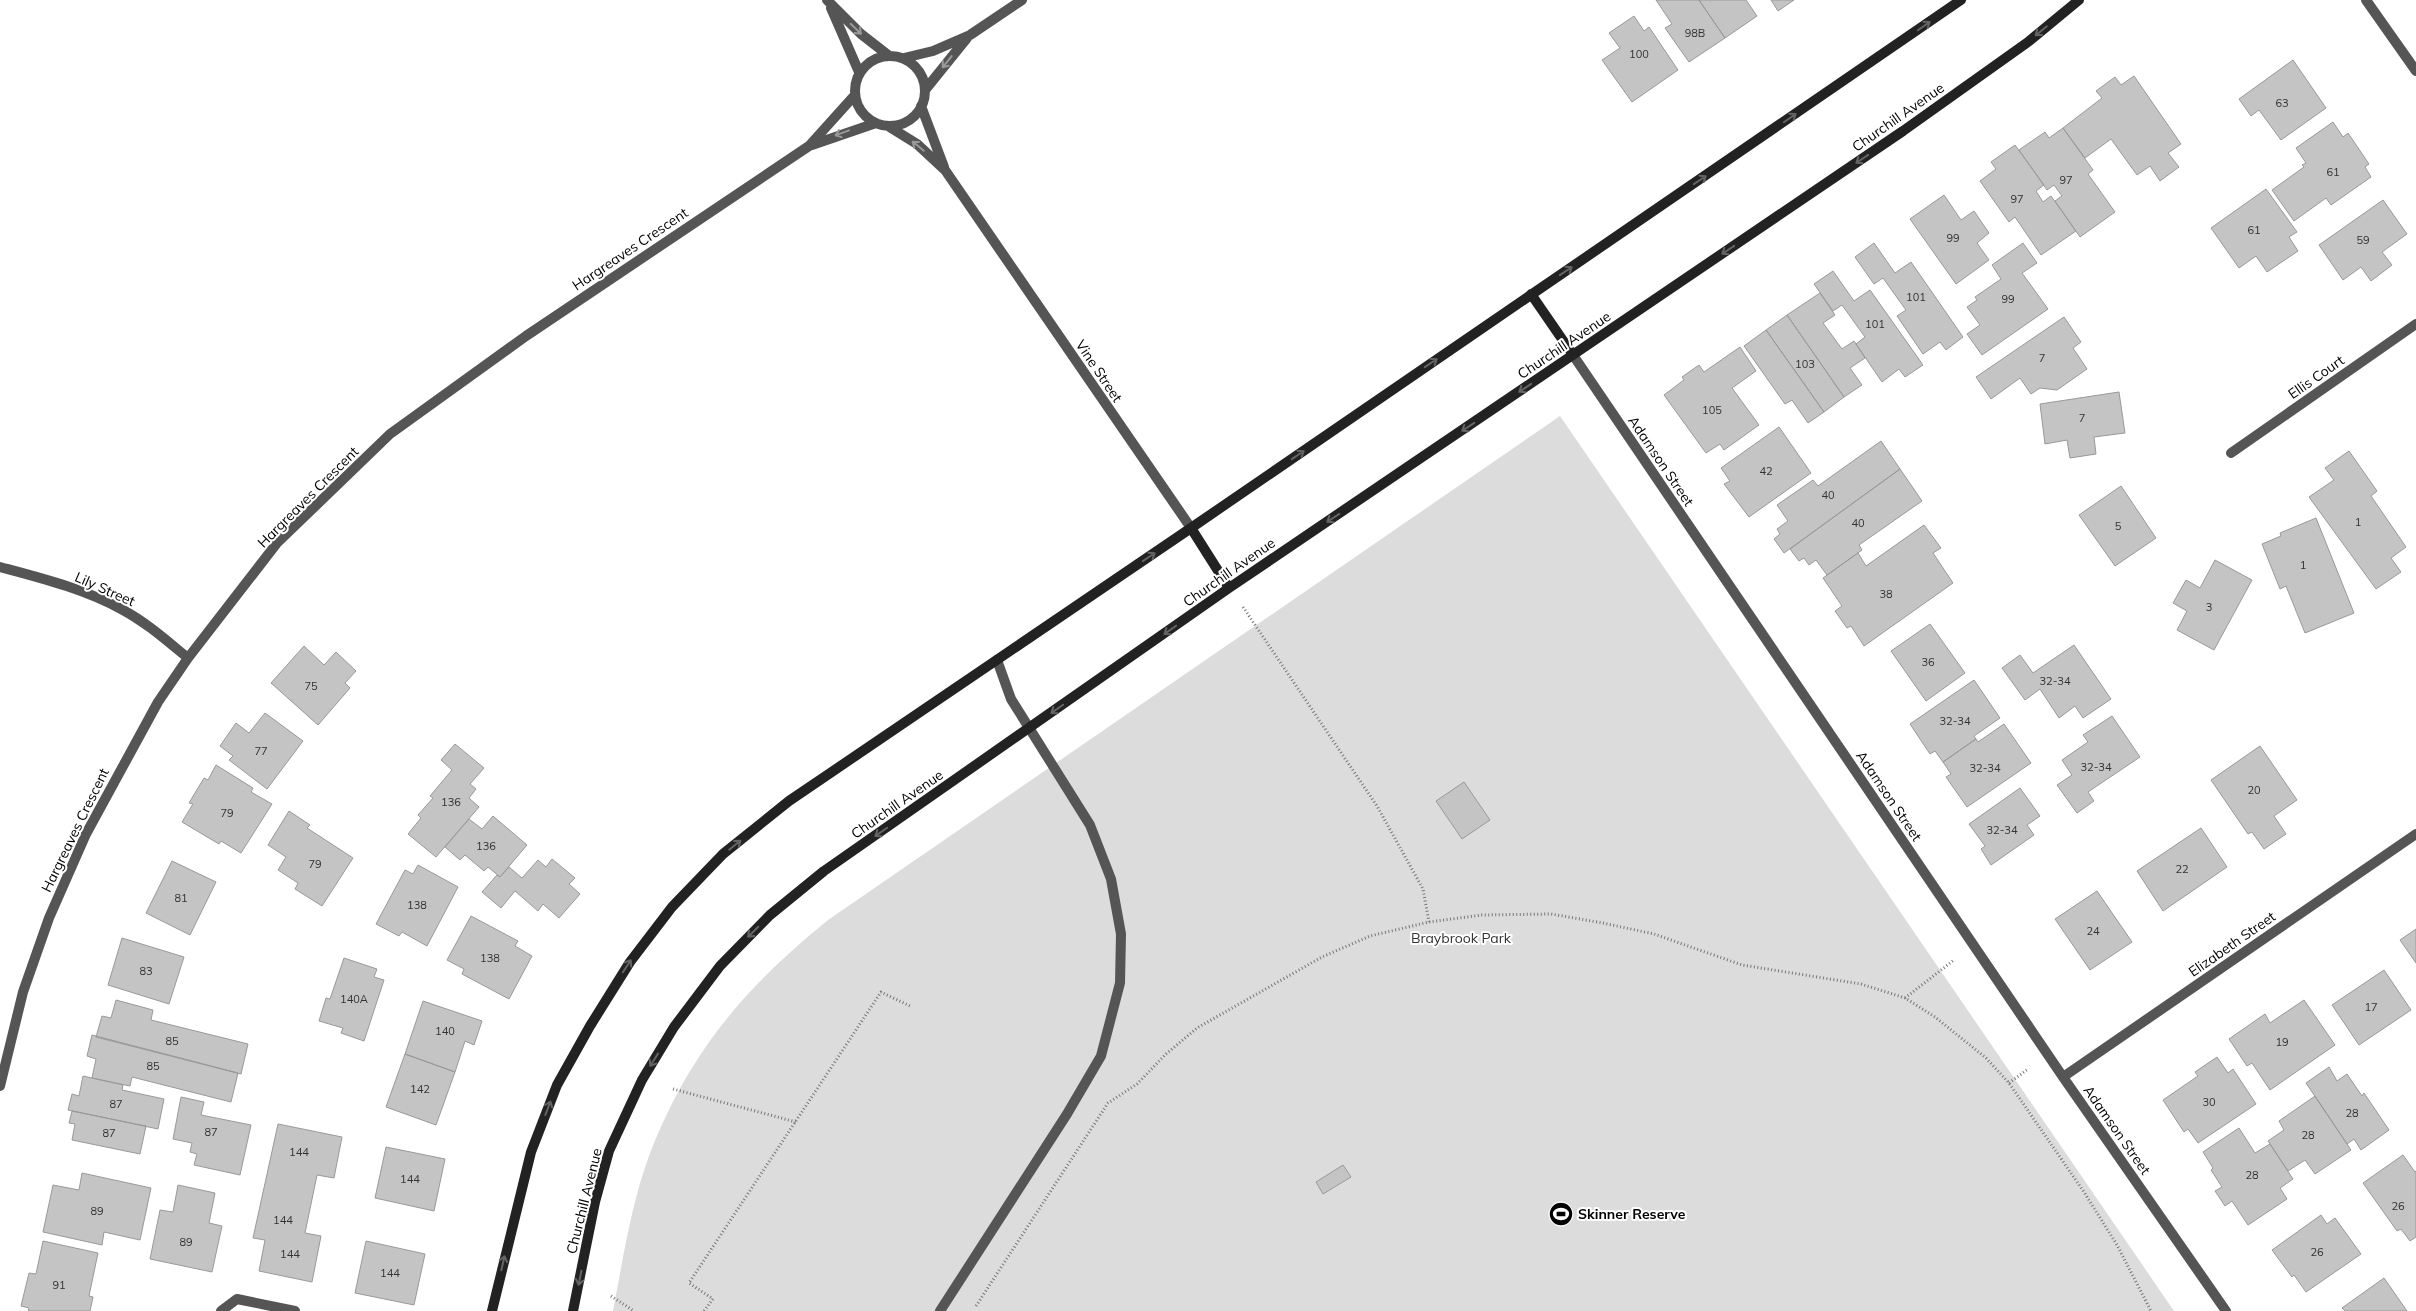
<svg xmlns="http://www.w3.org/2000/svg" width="2416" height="1311" font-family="Mulish,sans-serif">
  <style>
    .green { fill: #dcdcdc }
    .building { fill: #c4c4c4; stroke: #999 }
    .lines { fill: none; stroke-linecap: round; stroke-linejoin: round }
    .path { stroke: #777; stroke-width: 3; stroke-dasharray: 1 2.5; stroke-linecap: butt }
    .lane { stroke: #555; stroke-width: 10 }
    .street { stroke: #555; stroke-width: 10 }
    .secondary { stroke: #222; stroke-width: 10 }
    .oneway { stroke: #646464 }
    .oneway2 { stroke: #999 }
    .labels { text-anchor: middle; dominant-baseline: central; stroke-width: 4; stroke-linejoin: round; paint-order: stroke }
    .number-label { font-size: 11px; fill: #313131 }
    .street-label { font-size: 14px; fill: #000; stroke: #fff }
    .park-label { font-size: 14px; fill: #333; stroke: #fff }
    .poi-label { font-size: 14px; font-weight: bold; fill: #000; stroke: #fff; text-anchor: start }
  </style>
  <rect width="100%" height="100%" fill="#fff"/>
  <path class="green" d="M 1560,416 L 2174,1311 L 613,1311 C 623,1259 631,1205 649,1156 C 688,1054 744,988 828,920 Z"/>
  <path class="building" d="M 1656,0 L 1699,0 L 1725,38 L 1689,62 L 1665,28 L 1672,24 Z
    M 1699,0 L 1746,0 L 1757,16 L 1725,38 Z
    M 1771,0 L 1794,0 L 1778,11 Z
    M 1634,16 L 1644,31 L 1649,27 L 1678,70 L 1632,102 L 1602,60 L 1620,48 L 1609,33 Z
    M 2293,60 L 2326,108 L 2281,140 L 2259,110 L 2251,116 L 2239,99 Z
    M 2134,76 L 2181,144 L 2168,153 L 2179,167 L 2160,181 L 2150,166 L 2137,175 L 2111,139 L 2085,158 L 2063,128 L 2102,98 L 2096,91 L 2115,77 L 2121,85 Z
    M 2333,122 L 2343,137 L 2348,133 L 2369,164 L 2365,167 L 2371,177 L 2331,205 L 2326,198 L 2294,221 L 2272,190 L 2304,167 L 2302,165 L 2306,163 L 2296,148 Z
    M 2063,128 L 2093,170 L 2088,174 L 2115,212 L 2080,237 L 2055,201 L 2062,196 L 2054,185 L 2047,190 L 2019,150 L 2045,132 L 2049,138 Z
    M 2015,145 L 2044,185 L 2036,191 L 2043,202 L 2051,196 L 2076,231 L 2041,255 L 2015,217 L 2009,222 L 1980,181 L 1996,169 L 1991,162 Z
    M 2266,189 L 2297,232 L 2289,237 L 2298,251 L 2267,272 L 2256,256 L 2239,268 L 2211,228 Z
    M 1944,195 L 1961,220 L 1974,211 L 1989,233 L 1977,243 L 1989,260 L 1956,284 L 1910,219 Z
    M 2383,200 L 2407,234 L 2382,252 L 2392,265 L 2371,281 L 2361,267 L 2343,280 L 2319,245 Z
    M 1874,243 L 1895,273 L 1911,262 L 1963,337 L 1946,350 L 1940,342 L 1923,354 L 1897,316 L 1906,310 L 1883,278 L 1874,284 L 1855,257 Z
    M 2023,243 L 2037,263 L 2022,273 L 2048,309 L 1982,355 L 1967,334 L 1980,325 L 1967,307 L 1977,300 L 1975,297 L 2001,279 L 1992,265 Z
    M 1833,271 L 1854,301 L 1870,290 L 1923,365 L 1905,377 L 1899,369 L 1882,382 L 1856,344 L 1865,337 L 1842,305 L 1833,311 L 1814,284 Z
    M 1820,293 L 1835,315 L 1823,323 L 1842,349 L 1854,341 L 1865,358 L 1850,368 L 1862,385 L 1844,397 L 1787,315 Z
    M 1787,315 L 1844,397 L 1824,412 L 1766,330 Z
    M 2064,317 L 2081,342 L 2073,348 L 2087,369 L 2057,390 L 2040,388 L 2031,394 L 2020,378 L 1991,399 L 1976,377 Z
    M 1766,330 L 1824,412 L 1808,423 L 1792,400 L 1785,404 L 1744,346 Z
    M 1740,347 L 1756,371 L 1732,388 L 1759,425 L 1724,450 L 1720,444 L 1706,453 L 1664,395 L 1684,380 L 1682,377 L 1699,365 L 1704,372 Z
    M 2119,392 L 2125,433 L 2094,437 L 2096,454 L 2070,458 L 2067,440 L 2045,444 L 2040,404 Z
    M 1779,427 L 1811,473 L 1749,517 L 1724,484 L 1730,481 L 1721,468 Z
    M 1881,441 L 1900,469 L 1784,553 L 1774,539 L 1780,534 L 1777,529 L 1788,521 L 1777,505 L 1813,480 L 1818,486 Z
    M 2349,451 L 2377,491 L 2371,496 L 2406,547 L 2391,558 L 2401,572 L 2376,589 L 2309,497 L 2334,480 L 2325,468 Z
    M 1900,469 L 1922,501 L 1859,545 L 1862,550 L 1827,575 L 1816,560 L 1809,565 L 1804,558 L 1799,561 L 1790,549 Z
    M 2121,486 L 2156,538 L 2115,566 L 2079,515 Z
    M 2316,518 L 2354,613 L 2305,633 L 2286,586 L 2280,589 L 2262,544 L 2281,536 L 2280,533 Z
    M 1924,525 L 1941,548 L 1933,553 L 1953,583 L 1864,646 L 1851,626 L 1847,628 L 1835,611 L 1842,606 L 1823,578 L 1858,553 L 1866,566 Z
    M 2215,560 L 2252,580 L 2214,650 L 2177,630 L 2187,611 L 2173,603 L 2186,580 L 2200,588 Z
    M 1930,624 L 1965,673 L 1926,701 L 1891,651 Z
    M 2074,645 L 2111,699 L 2083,718 L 2075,706 L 2059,718 L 2040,689 L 2025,700 L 2002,668 L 2020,655 L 2033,673 Z
    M 304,646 L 324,665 L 336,652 L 356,671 L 345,683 L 350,688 L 318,725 L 271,683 Z
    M 1974,680 L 2000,718 L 1974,736 L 1976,739 L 1943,762 L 1935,751 L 1930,754 L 1910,724 Z
    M 265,713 L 303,741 L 267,789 L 229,760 L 233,756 L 220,746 L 236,723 L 249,733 Z
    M 2112,716 L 2140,757 L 2088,792 L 2094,801 L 2077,813 L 2057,785 L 2072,775 L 2062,760 L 2088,742 L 2083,735 Z
    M 2004,724 L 2031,763 L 1967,807 L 1946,777 L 1951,774 L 1943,762 L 1976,739 L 1978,742 Z
    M 455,744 L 484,768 L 470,784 L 476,789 L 469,798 L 479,807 L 436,857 L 408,834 L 421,818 L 418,815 L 433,798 L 430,796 L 452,770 L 441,760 Z
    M 2260,746 L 2297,800 L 2274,816 L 2286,834 L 2264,849 L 2252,832 L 2248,834 L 2211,780 Z
    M 216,765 L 253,788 L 251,792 L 272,804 L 241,853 L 221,841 L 219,844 L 182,822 L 193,804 L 189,803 L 204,778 L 208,780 Z
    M 1464,782 L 1490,820 L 1462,839 L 1436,801 Z
    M 2020,788 L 2040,816 L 2027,825 L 2034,835 L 1991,865 L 1981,849 L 1985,846 L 1969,824 Z
    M 289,811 L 310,825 L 307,828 L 353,858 L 322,906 L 295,889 L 298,883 L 278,870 L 286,857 L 268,845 Z
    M 493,816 L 527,845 L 500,877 L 488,867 L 484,871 L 465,855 L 460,860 L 445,847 L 469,819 L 482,829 Z
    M 2201,828 L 2227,867 L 2163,911 L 2137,871 Z
    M 552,859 L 575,878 L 569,884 L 580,894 L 559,918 L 543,904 L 538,911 L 515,891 L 501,908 L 482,892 L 497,875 L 500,877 L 509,867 L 522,878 L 538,860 L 546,867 Z
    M 172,861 L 216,882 L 190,935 L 146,913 Z
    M 418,865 L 458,887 L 427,946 L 402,932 L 399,936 L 376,924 L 405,870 L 413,874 Z
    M 2097,891 L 2132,942 L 2090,970 L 2055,919 Z
    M 471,916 L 518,941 L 515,946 L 532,956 L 509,999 L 462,974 L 464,969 L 447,960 Z
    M 2416,929 L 2416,963 L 2400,940 Z
    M 122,938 L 184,957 L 169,1004 L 108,985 Z
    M 344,958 L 377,969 L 374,977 L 384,980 L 364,1041 L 341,1033 L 343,1028 L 319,1021 L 326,998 L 330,999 Z
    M 2384,970 L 2411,1010 L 2359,1045 L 2332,1005 Z
    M 116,1000 L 153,1010 L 151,1020 L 248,1044 L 241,1074 L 96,1037 L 102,1016 L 111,1018 Z
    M 2304,1000 L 2335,1045 L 2270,1090 L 2252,1063 L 2247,1066 L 2229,1039 L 2265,1014 L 2270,1023 Z
    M 423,1001 L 482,1021 L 474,1045 L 465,1041 L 455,1072 L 405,1054 Z
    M 92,1035 L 238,1073 L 231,1102 L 132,1077 L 130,1086 L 92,1078 L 96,1059 L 87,1056 Z
    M 405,1054 L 455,1072 L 436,1125 L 386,1107 Z
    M 2217,1057 L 2228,1073 L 2233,1069 L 2256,1104 L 2198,1143 L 2188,1129 L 2184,1132 L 2163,1100 L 2198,1076 L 2195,1072 Z
    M 2329,1067 L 2337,1081 L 2347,1074 L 2362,1096 L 2364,1093 L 2389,1130 L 2361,1150 L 2354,1139 L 2347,1144 L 2306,1083 Z
    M 83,1076 L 123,1085 L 122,1090 L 164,1099 L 158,1129 L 68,1110 L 72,1094 L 79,1096 Z
    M 2315,1096 L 2351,1150 L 2315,1174 L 2305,1160 L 2288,1171 L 2268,1141 L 2284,1130 L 2279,1121 Z
    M 181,1097 L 204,1102 L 201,1115 L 251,1125 L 240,1175 L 194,1165 L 197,1154 L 190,1152 L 192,1143 L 173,1139 Z
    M 72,1111 L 146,1126 L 140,1154 L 72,1140 L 75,1124 L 69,1123 Z
    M 278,1124 L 342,1137 L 334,1178 L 317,1175 L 305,1233 L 321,1236 L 312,1282 L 259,1271 L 265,1240 L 253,1238 Z
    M 2239,1128 L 2255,1153 L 2270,1144 L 2293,1179 L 2280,1188 L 2287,1199 L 2248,1225 L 2232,1201 L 2225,1206 L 2215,1191 L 2222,1187 L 2211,1170 L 2213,1168 L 2203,1152 Z
    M 386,1147 L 445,1159 L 434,1211 L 375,1198 Z
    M 2403,1155 L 2415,1172 L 2416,1171 L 2416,1237 L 2410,1241 L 2401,1229 L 2397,1231 L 2363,1183 Z
    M 1343,1165 L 1351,1177 L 1323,1194 L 1316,1182 Z
    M 82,1173 L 151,1188 L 140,1240 L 104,1232 L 102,1245 L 43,1232 L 53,1185 L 79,1190 Z
    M 178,1185 L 215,1193 L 209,1223 L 222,1226 L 212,1272 L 150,1259 L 160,1210 L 173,1212 Z
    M 2321,1215 L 2327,1224 L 2335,1218 L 2361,1254 L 2306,1292 L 2294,1275 L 2292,1277 L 2272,1250 Z
    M 43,1241 L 98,1253 L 89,1296 L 93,1297 L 90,1311 L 28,1311 L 29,1308 L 21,1306 L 29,1273 L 36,1274 Z
    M 366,1241 L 425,1254 L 414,1305 L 355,1293 Z
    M 2384,1278 L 2407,1311 L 2345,1311 L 2342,1308 Z"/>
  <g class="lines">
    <path class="path" d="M 1243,607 L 1377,806 L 1423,889 L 1429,922
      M 1905,998 L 1954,960
      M 2009,1083 L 2028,1069
      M 673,1089 L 796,1122
      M 611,1296 L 634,1311
      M 976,1306 L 1108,1103 L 1137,1084 L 1166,1054 L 1197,1028 L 1322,957 L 1370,936 L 1429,922 L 1482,915 L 1551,914 L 1603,923 L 1654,934 L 1742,965 L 1861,984 L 1905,998 L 1935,1017 L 1986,1058 L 2009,1083 L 2084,1192 L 2117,1245 L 2151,1311
      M 704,1311 L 713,1299 L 689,1283 L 881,992 L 912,1007"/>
    <path class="lane" d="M 221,1311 L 237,1299 L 295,1311
      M 940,1311 L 1067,1114 L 1101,1056 L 1120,983 L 1121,934 L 1111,879 L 1090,825 L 1011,699 L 997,660"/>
    <path class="street" d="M 827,0 L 861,34 L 888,55
      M 2366,0 L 2416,71
      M 831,8 L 859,72
      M855 91a35 35 0 1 1 70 0a35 35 0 1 1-70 0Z
      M 904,58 L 933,51 L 970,35 L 1022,0
      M 925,90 L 967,38
      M 921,106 L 944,167
      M 888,126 L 917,144 L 945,170 L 1191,528
      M 812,145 L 876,123
      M 1573,355 L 2063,1077 L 2226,1311
      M 2231,453 L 2416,324
      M 0,567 C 41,578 85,589 123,610 C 147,623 167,641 188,658
      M 2063,1077 L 2416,834
      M 0,1086 L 23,992 L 49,918 L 86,834 L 158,702 L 188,658 L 277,543 L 390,434 L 526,336 L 809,146 L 854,96"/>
    <path class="secondary" d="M 1531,294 L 1573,355
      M 1191,528 L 1229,588
      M 492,1311 L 531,1152 L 557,1085 L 590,1026 L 630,962 L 672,907 L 723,854 L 789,801 L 1191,528 L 1961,0
      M 573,1311 L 595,1202 L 609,1151 L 642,1080 L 674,1027 L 720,966 L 770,915 L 824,871 L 1229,588 L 1903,131 L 2028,42 L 2079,0"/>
  </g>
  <defs><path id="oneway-shaft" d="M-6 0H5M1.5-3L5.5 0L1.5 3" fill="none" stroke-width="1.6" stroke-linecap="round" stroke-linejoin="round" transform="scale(1.25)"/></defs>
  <g class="oneway">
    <use href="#oneway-shaft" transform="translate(1924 26) rotate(-35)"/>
    <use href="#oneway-shaft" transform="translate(2041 31) rotate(141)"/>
    <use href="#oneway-shaft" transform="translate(1790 118) rotate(-35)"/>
    <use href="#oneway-shaft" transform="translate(1862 159) rotate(146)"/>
    <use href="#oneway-shaft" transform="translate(1700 180) rotate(-34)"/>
    <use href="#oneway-shaft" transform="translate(1728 250) rotate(146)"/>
    <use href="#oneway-shaft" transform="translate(1566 271) rotate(-34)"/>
    <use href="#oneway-shaft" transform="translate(1431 363) rotate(-34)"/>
    <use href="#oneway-shaft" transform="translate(1525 388) rotate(146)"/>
    <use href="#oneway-shaft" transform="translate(1468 427) rotate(146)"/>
    <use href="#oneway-shaft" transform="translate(1298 455) rotate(-34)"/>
    <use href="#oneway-shaft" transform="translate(1333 518) rotate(146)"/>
    <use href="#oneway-shaft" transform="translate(1149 557) rotate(-34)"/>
    <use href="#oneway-shaft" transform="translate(1170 630) rotate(145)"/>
    <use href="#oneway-shaft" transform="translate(1057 709) rotate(145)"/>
    <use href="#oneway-shaft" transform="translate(881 832) rotate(145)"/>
    <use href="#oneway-shaft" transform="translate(735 845) rotate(-39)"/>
    <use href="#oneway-shaft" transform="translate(753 932) rotate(135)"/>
    <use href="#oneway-shaft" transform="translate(627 966) rotate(-57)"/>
    <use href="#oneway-shaft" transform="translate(654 1060) rotate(122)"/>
    <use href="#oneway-shaft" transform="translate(548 1108) rotate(-69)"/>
    <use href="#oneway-shaft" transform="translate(503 1263) rotate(-77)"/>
    <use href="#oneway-shaft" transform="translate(580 1278) rotate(101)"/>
  </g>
  <g class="oneway2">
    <use href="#oneway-shaft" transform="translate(856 29) rotate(44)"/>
    <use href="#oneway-shaft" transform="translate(947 62) rotate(129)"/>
    <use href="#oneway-shaft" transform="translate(842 133) rotate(160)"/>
    <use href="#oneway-shaft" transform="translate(918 146) rotate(-141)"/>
  </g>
  <defs>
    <g id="stadium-disc" transform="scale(1.25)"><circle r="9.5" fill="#000" stroke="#fff"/><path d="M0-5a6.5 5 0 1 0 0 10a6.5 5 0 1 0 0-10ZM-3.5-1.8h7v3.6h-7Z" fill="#fff"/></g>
  </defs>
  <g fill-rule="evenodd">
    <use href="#stadium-disc" x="1561" y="1214"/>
  </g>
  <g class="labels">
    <g class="number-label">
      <text x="1695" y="33">98B</text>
      <text x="1639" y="54">100</text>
      <text x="2282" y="103">63</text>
      <text x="2333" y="172">61</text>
      <text x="2066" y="180">97</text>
      <text x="2017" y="199">97</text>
      <text x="2254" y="230">61</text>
      <text x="1953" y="238">99</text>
      <text x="2363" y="240">59</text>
      <text x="1916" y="297">101</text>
      <text x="2008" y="299">99</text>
      <text x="1875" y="324">101</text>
      <text x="2042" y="358">7</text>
      <text x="1805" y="364">103</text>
      <text x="1712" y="410">105</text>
      <text x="2082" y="418">7</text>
      <text x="1766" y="471">42</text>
      <text x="1828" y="495">40</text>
      <text x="2358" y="522">1</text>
      <text x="1858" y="523">40</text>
      <text x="2118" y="526">5</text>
      <text x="2303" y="565">1</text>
      <text x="1886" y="594">38</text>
      <text x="2209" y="607">3</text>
      <text x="1928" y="662">36</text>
      <text x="2055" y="681">32-34</text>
      <text x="311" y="686">75</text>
      <text x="1955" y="721">32-34</text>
      <text x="261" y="751">77</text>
      <text x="2096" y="767">32-34</text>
      <text x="1985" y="768">32-34</text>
      <text x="2254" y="790">20</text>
      <text x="451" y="802">136</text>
      <text x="227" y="813">79</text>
      <text x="2002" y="830">32-34</text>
      <text x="486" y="846">136</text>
      <text x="315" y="864">79</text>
      <text x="2182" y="869">22</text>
      <text x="181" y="898">81</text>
      <text x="417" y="905">138</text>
      <text x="2093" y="931">24</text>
      <text x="490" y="958">138</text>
      <text x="146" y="971">83</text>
      <text x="354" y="999">140A</text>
      <text x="2371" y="1007">17</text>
      <text x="445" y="1031">140</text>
      <text x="172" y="1041">85</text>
      <text x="2282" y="1042">19</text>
      <text x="153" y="1066">85</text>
      <text x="420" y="1089">142</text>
      <text x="2209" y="1102">30</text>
      <text x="116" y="1104">87</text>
      <text x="2352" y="1113">28</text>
      <text x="211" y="1132">87</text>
      <text x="109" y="1133">87</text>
      <text x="2308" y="1135">28</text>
      <text x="299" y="1152">144</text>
      <text x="2252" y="1175">28</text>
      <text x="410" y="1179">144</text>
      <text x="2398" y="1206">26</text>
      <text x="97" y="1211">89</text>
      <text x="283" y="1220">144</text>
      <text x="186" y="1242">89</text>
      <text x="2317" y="1252">26</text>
      <text x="290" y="1254">144</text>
      <text x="390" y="1273">144</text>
      <text x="59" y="1285">91</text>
    </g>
    <g class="street-label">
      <text transform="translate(1898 117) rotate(-35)">Churchill Avenue</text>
      <text transform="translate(630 249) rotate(-34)">Hargreaves Crescent</text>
      <text transform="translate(1564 345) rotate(-34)">Churchill Avenue</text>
      <text transform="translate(1099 371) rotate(56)">Vine Street</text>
      <text transform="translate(2316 377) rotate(-35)">Ellis Court</text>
      <text transform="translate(1661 461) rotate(56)">Adamson Street</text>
      <text transform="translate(308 497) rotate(-45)">Hargreaves Crescent</text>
      <text transform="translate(1229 572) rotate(-35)">Churchill Avenue</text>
      <text transform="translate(105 589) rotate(24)">Lily Street</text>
      <text transform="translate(1889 796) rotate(56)">Adamson Street</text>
      <text transform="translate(897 804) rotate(-35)">Churchill Avenue</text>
      <text transform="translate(75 830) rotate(-64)">Hargreaves Crescent</text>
      <text transform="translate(2232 944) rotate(-35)">Elizabeth Street</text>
      <text transform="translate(2117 1130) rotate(55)">Adamson Street</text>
      <text transform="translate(584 1201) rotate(-76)">Churchill Avenue</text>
    </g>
    <g class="park-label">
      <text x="1461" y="938">Braybrook Park</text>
    </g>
    <g class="poi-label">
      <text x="1578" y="1214">Skinner Reserve</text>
    </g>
  </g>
</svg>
